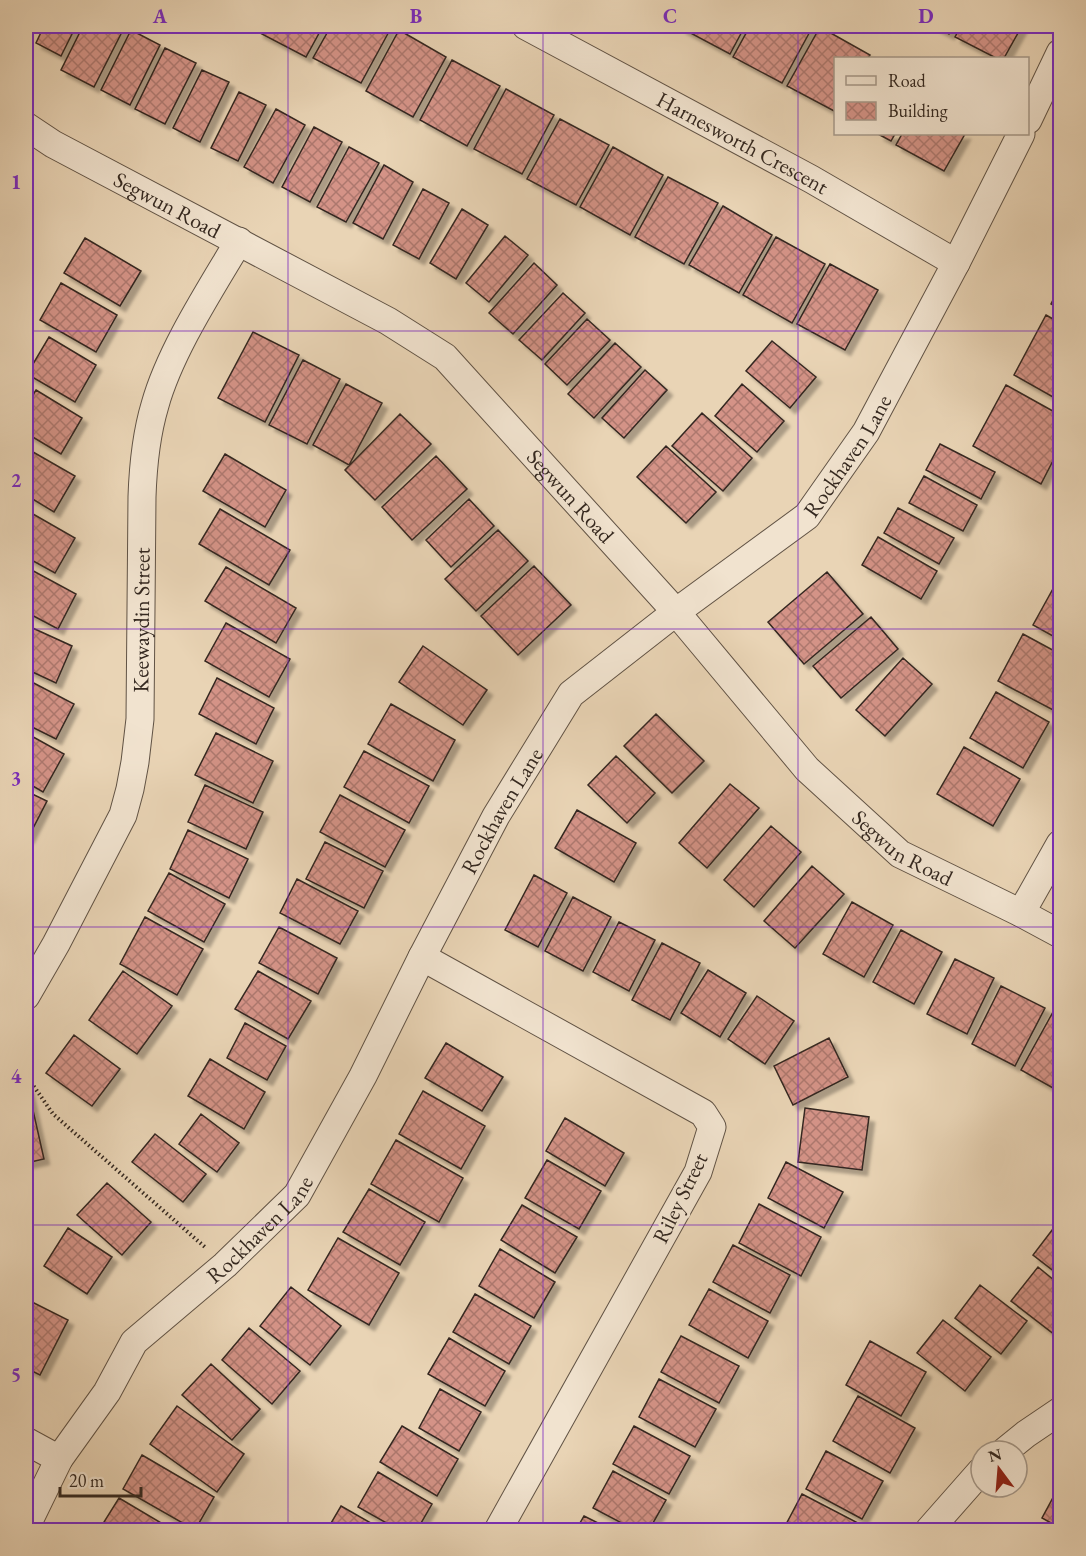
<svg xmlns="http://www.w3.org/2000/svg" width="1086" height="1556" font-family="'EB Garamond',serif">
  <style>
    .building { fill: url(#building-cross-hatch); stroke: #342820; stroke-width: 1.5; filter: url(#shadow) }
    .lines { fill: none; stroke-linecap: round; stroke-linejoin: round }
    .street-casing { stroke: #615345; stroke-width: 29 }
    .path { stroke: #342820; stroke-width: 4; stroke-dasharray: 1.5 3; stroke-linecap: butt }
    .street { stroke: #f1e3cf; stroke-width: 27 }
    .grid { fill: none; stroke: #7b2cbf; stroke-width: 1.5; stroke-opacity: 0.55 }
    .labels { text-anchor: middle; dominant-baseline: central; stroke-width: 6; stroke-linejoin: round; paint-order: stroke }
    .street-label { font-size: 22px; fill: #342820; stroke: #f1e3cf }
    .neatline { fill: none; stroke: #7b2cbf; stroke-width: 2 }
    .grid-label { font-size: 20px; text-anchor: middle; font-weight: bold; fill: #7b2cbf }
  </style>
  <defs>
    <pattern id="building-cross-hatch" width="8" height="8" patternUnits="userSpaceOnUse" patternTransform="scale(1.5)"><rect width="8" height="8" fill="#d49387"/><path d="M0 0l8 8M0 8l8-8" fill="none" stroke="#ad786e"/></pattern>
    <filter id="shadow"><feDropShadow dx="5.5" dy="5.5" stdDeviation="1.5" flood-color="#0004"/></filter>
  </defs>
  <rect width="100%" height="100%" fill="#e9d4b5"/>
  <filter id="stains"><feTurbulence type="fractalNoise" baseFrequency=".00333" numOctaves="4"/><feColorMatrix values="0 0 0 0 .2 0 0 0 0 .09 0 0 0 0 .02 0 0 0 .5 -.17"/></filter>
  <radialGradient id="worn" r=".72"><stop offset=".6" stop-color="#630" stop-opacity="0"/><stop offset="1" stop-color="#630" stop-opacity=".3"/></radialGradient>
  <path class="building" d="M 44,26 L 76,26 L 61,56 L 36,43 Z
    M 83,26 L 125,26 L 94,87 L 61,70 Z
    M 261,26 L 323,26 L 306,57 L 258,32 Z
    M 331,26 L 386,26 L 391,28 L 361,83 L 313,58 Z
    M 682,26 L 745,26 L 730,54 L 681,28 Z
    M 750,26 L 813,26 L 782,83 L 733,57 Z
    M 934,26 L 954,26 L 949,34 Z
    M 961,26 L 1022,26 L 1004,58 L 996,58 L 955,37 Z
    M 820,27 L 870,55 L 868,58 L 836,58 L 836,112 L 787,86 Z
    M 131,30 L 160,45 L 130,105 L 101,90 Z
    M 399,30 L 446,57 L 413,117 L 366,91 Z
    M 165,48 L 196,63 L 165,124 L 135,109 Z
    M 452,60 L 500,86 L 467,146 L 420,120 Z
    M 202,70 L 229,82 L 200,142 L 173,128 Z
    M 506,89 L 554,115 L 522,174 L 474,149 Z
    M 239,92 L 266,105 L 238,161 L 211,148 Z
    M 276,109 L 305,125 L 273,183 L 244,167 Z
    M 560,119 L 609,145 L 576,205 L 527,179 Z
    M 314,127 L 342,142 L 310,202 L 282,187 Z
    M 878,134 L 895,134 L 891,141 Z
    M 902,134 L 965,134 L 944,171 L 896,145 Z
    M 349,147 L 379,163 L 346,222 L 317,207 Z
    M 613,147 L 663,175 L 630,235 L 580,207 Z
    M 384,165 L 413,182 L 383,239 L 353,223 Z
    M 668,177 L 718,203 L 684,264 L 635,237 Z
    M 423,189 L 449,203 L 419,259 L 393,245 Z
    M 723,206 L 772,235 L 739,293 L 689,265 Z
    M 462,209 L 488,225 L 456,279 L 430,263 Z
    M 505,236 L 528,255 L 489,302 L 466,283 Z
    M 776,237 L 825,264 L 792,323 L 743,295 Z
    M 85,238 L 141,271 L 120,306 L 64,273 Z
    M 534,263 L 557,285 L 513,334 L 489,313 Z
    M 830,264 L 878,290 L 845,350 L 797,324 Z
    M 61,283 L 117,315 L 96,352 L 40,320 Z
    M 1060,286 L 1060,309 L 1051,304 Z
    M 563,293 L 585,313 L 542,360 L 519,340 Z
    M 1046,315 L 1060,323 L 1060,401 L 1014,375 Z
    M 587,319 L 610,340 L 567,385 L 545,364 Z
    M 253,332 L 299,355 L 265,422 L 218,398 Z
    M 49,337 L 96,365 L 75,402 L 27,374 Z
    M 772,341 L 816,377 L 790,408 L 746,371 Z
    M 615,343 L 641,367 L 594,418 L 568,394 Z
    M 303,360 L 340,379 L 307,444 L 269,425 Z
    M 645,370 L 667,390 L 624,438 L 602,418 Z
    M 346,384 L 382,403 L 349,465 L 313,445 Z
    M 742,384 L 784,421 L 757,452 L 715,416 Z
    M 1006,385 L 1060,415 L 1060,447 L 1041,484 L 973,446 Z
    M 36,390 L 82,418 L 61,454 L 26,433 L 26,406 Z
    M 702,413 L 752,458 L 723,491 L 672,446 Z
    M 400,414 L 431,444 L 375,500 L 345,470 Z
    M 940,444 L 995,472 L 981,499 L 926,470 Z
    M 666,446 L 716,492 L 686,523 L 637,477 Z
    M 33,452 L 75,476 L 54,512 L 26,495 L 26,465 Z
    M 225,454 L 286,490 L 265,527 L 203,491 Z
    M 436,456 L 467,489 L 412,540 L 382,507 Z
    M 924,476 L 977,505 L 963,531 L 909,503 Z
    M 469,499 L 494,526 L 451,567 L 426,540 Z
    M 898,508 L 954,538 L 939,564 L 884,533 Z
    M 220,509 L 290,550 L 269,585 L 199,544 Z
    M 26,510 L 75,538 L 55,573 L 26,557 Z
    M 498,530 L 528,561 L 476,611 L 445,579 Z
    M 878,537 L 937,571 L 921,599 L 862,565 Z
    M 534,566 L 571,605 L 518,655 L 481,616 Z
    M 26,567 L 76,594 L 58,629 L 26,612 Z
    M 226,567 L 296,608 L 276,643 L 205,601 Z
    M 827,572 L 863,614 L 804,664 L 768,622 Z
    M 1060,576 L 1060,640 L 1033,625 Z
    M 871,617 L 898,649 L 841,698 L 813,666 Z
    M 226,623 L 290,659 L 269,697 L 205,661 Z
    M 26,625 L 72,646 L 56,683 L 26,669 Z
    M 1023,634 L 1060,654 L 1060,700 L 1055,711 L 998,681 Z
    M 423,646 L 487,690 L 463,725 L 399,682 Z
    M 903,658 L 932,684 L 885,736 L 856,710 Z
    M 217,678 L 274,708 L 256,744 L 199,714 Z
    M 26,679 L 74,704 L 56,739 L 26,724 Z
    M 996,692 L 1049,722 L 1023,768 L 970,738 Z
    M 391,704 L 455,740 L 433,781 L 368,744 Z
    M 656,714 L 704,761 L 672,793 L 624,746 Z
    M 26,733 L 64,754 L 43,792 L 26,782 Z
    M 216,733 L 273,761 L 253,803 L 195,775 Z
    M 964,747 L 1020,779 L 993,826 L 937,794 Z
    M 364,751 L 429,786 L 409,823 L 344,787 Z
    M 616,756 L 655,793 L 627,823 L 588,785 Z
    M 730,784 L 759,808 L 707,868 L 679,843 Z
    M 205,785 L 263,812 L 246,849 L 188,822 Z
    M 26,791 L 47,801 L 28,838 L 26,837 Z
    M 340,795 L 405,830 L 385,867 L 320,832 Z
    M 577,810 L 636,843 L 614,882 L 555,848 Z
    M 771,826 L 801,852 L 754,907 L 724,880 Z
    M 188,830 L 248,859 L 229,898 L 170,869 Z
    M 325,842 L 383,871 L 364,908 L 306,879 Z
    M 812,866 L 844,894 L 795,948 L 764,921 Z
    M 169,873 L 225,904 L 204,942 L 148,911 Z
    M 534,875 L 567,893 L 538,947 L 505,930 Z
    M 297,879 L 358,911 L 340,944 L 280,913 Z
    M 573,897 L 611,917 L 583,971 L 545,951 Z
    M 852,902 L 893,925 L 864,977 L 823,954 Z
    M 145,917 L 203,949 L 177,995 L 120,964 Z
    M 619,922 L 655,940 L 629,991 L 593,972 Z
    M 279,927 L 337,958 L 318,994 L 259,963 Z
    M 901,930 L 942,952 L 914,1004 L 873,982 Z
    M 662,943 L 700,963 L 670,1020 L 632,1000 Z
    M 955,959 L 994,978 L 967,1034 L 927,1014 Z
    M 708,970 L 746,993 L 720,1037 L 681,1013 Z
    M 123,971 L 172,1006 L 137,1054 L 89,1020 Z
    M 258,971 L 311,1001 L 288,1039 L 235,1009 Z
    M 1001,986 L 1045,1008 L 1015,1066 L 972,1044 Z
    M 757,996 L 794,1021 L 765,1064 L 728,1039 Z
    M 1053,1012 L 1060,1016 L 1060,1092 L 1021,1070 Z
    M 245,1023 L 286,1046 L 267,1080 L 227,1058 Z
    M 74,1035 L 120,1069 L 92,1106 L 46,1073 Z
    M 829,1038 L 848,1077 L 793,1105 L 774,1066 Z
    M 446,1043 L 503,1077 L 482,1111 L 425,1078 Z
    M 210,1059 L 265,1092 L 244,1129 L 188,1096 Z
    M 28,1088 L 44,1159 L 26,1163 L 26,1089 Z
    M 423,1091 L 485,1126 L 461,1169 L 399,1134 Z
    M 805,1108 L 869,1117 L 862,1170 L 798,1162 Z
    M 201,1114 L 239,1143 L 217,1172 L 179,1144 Z
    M 565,1118 L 624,1153 L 605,1186 L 546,1151 Z
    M 155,1134 L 206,1174 L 183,1202 L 132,1162 Z
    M 396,1140 L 463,1178 L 439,1222 L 371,1184 Z
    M 547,1160 L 601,1191 L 579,1229 L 525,1198 Z
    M 786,1162 L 843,1192 L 824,1228 L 768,1198 Z
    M 107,1183 L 151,1222 L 122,1255 L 77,1215 Z
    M 369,1189 L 425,1222 L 400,1265 L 343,1232 Z
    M 759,1204 L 821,1237 L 801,1276 L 739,1243 Z
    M 522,1205 L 577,1237 L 555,1273 L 501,1240 Z
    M 1056,1225 L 1060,1229 L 1060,1276 L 1033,1255 Z
    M 68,1228 L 112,1257 L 87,1294 L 44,1266 Z
    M 338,1238 L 399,1273 L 369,1325 L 308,1290 Z
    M 733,1245 L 790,1275 L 770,1313 L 713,1282 Z
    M 500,1249 L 555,1282 L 534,1318 L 479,1286 Z
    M 1038,1267 L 1060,1285 L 1060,1336 L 1059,1338 L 1011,1301 Z
    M 980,1285 L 1027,1321 L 1001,1354 L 955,1318 Z
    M 291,1287 L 341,1326 L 310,1365 L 260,1326 Z
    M 709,1289 L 768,1321 L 748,1358 L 689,1325 Z
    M 475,1294 L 531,1326 L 509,1364 L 453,1332 Z
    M 30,1301 L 68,1320 L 40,1375 L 26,1368 L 26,1310 Z
    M 943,1320 L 991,1357 L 965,1391 L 917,1353 Z
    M 249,1328 L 300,1371 L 272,1404 L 222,1360 Z
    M 681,1336 L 739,1366 L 719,1403 L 661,1372 Z
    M 449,1338 L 505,1371 L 485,1406 L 428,1374 Z
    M 870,1341 L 926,1372 L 901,1416 L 846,1385 Z
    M 211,1364 L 260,1409 L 232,1440 L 182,1395 Z
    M 659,1379 L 716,1409 L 695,1447 L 639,1417 Z
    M 440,1389 L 481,1412 L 459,1451 L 419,1428 Z
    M 858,1396 L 915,1428 L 890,1473 L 833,1441 Z
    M 177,1406 L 244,1454 L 217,1492 L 150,1444 Z
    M 402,1426 L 458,1459 L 437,1496 L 380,1462 Z
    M 634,1426 L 690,1456 L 669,1494 L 613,1464 Z
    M 826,1451 L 883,1481 L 862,1519 L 806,1489 Z
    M 142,1455 L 214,1497 L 195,1530 L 123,1489 Z
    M 613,1471 L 666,1500 L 649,1530 L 635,1530 L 593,1508 Z
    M 378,1472 L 432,1504 L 417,1530 L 399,1530 L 358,1507 Z
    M 1056,1492 L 1060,1494 L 1060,1528 L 1042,1518 Z
    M 802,1494 L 858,1523 L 854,1530 L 783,1530 Z
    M 119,1498 L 173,1530 L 99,1530 Z
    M 341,1506 L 383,1530 L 327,1530 Z
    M 584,1516 L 612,1530 L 576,1530 Z"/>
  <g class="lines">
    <g class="street-casing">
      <g id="street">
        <path id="s1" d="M 526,26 L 811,179 L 956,263"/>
        <path d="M 1028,120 L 1060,53"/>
        <path id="s2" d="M 26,126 L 53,144 L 388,321 L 445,357 L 676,612 L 807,769 L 900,854 L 1021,913 L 1060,934"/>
        <path d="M 1021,913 L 1060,844"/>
        <path d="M 422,957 L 703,1113 L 712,1127 L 698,1172 L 498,1530"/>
        <path id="s3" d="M 26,996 L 56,944 L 123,815 L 130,789 L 135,762 L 140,719 L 142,497 C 143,466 146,435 155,405 C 170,351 210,290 239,241"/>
        <path d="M 26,1441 L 59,1459"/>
        <path d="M 1005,1451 L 1026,1434 L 1060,1411"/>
        <path id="s4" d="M 26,1527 L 59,1459 L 107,1392 L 134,1342 L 225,1265 L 297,1195 L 363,1076 L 422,957 L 496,816 L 571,694 L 676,612 L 807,516 L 866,432 L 956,263 L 1021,134"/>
        <path d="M 929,1530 L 981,1471"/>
      </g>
    </g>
    <path class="path" d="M 26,1075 L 53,1114 L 206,1248"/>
    <use href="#street" class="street"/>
  </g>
  <path class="grid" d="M 288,26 L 288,1530M 543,26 L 543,1530M 798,26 L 798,1530M 26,331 L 1060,331M 26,629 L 1060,629M 26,927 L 1060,927M 26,1225 L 1060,1225"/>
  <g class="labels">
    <g class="street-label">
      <text stroke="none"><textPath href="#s1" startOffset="246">Harnesworth Crescent</textPath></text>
      <text stroke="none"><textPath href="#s2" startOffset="162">Segwun Road</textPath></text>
      <text stroke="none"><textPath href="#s4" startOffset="1374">Rockhaven Lane</textPath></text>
      <text stroke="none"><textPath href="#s2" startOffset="666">Segwun Road</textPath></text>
      <text stroke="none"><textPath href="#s3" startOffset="402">Keewaydin Street</textPath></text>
      <text stroke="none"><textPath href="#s4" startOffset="870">Rockhaven Lane</textPath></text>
      <text stroke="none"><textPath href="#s2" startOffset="1152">Segwun Road</textPath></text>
      <text transform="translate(680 1198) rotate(-64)">Riley Street</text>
      <text stroke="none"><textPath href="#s4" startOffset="384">Rockhaven Lane</textPath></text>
    </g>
  </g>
  <rect width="1086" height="1556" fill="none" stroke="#e9d4b5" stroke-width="66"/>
  <rect x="834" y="57" width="195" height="78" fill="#f1e3cf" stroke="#a59889" stroke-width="1.5"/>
  <rect x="846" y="76" width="30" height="9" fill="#f1e3cf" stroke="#a59889" stroke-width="1.5"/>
  <text x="888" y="87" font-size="18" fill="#342820">Road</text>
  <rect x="846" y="102" width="30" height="18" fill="url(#building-cross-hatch)" stroke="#a59889" stroke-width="1.5"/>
  <text x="888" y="117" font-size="18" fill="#342820">Building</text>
  <g transform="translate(999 1469) rotate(344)"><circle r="28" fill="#f1e3cf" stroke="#a59889" stroke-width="1.5"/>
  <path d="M0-4.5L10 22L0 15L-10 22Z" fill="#8f2418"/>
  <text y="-9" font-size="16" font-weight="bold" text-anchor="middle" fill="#342820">N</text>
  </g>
  <path d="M60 1487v9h81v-9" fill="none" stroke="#342820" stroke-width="3"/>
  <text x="69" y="1487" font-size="18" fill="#342820" stroke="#f1e3cf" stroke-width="4.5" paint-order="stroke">20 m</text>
  <rect x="33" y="33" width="1020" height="1490" class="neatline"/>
  <g class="grid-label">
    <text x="160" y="23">A</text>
    <text x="416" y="23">B</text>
    <text x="670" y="23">C</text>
    <text x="926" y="23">D</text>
    <text x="16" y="189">1</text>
    <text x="16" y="487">2</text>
    <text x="16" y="785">3</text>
    <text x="16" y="1083">4</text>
    <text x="16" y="1381">5</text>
  </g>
  <rect width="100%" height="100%" filter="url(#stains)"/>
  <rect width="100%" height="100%" fill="url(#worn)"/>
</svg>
